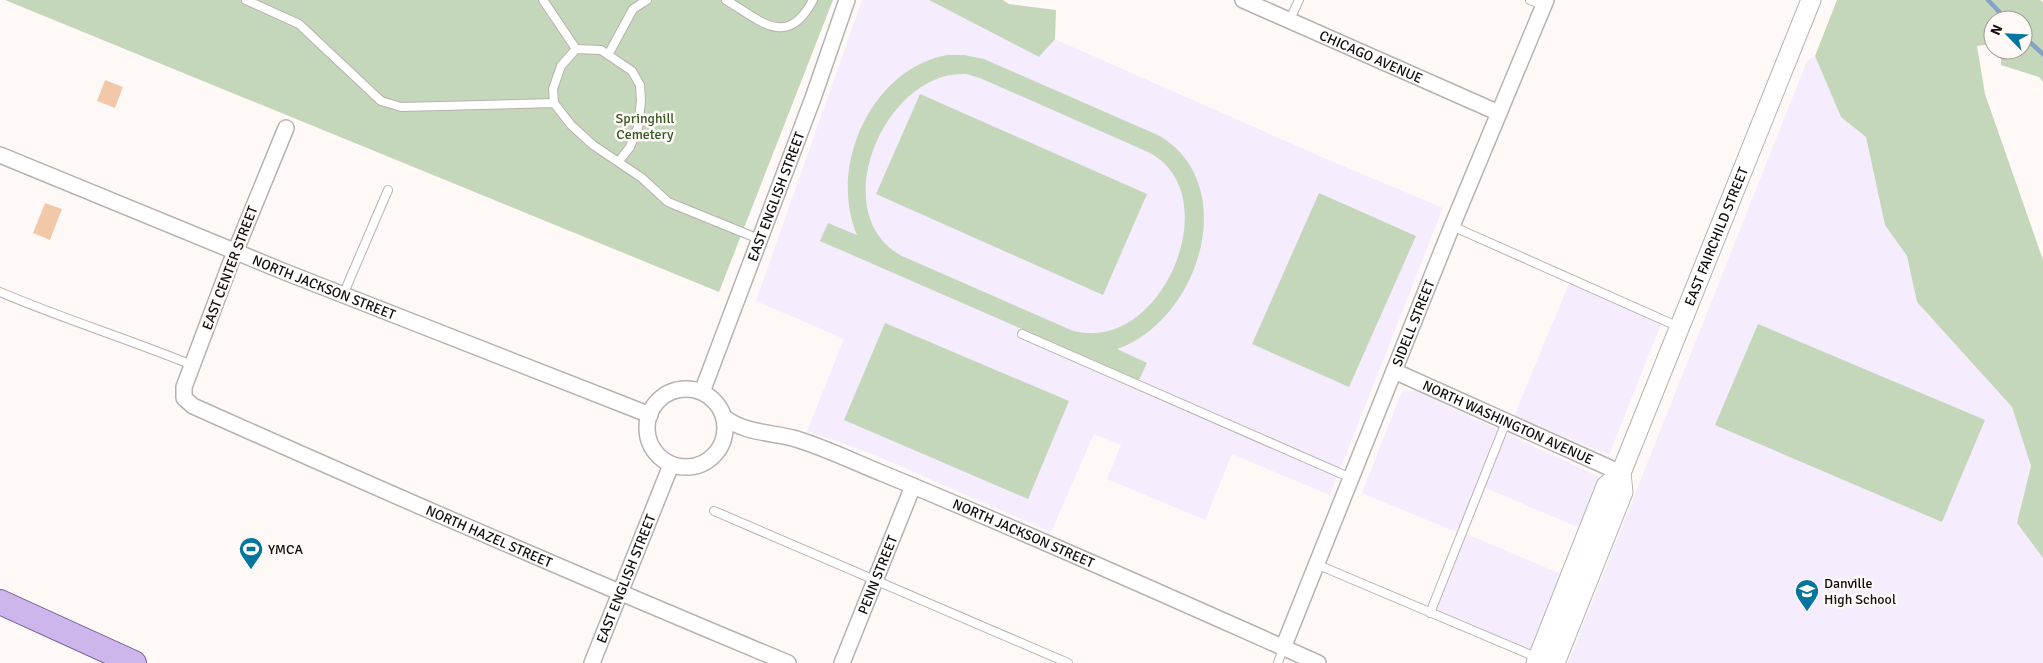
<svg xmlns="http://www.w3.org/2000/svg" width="2043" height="663" font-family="Signika,sans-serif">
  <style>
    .education { fill: #f5ecfd }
    .green { fill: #c4d7bb; fill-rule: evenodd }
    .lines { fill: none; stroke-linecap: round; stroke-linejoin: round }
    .stream { stroke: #84a3c6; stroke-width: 4.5 }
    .building { fill: #f1c9a9 }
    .service-casing { stroke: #b9b1ae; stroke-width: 10 }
    .minor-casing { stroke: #b9b1ae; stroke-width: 18 }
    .tertiary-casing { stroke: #b9b1ae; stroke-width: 21 }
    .primary-casing { stroke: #745c95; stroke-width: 26 }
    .service { stroke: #fff; stroke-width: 8 }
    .minor { stroke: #fff; stroke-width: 15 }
    .tertiary { stroke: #fff; stroke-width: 19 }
    .primary { stroke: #ccb6eb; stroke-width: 24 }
    .labels { text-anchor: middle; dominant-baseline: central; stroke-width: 5; stroke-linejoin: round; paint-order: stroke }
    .street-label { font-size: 14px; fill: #110f0e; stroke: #fef9f7 }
    .park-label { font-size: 14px; fill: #355821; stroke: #fef9f7 }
    .poi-label { font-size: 14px; fill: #110f0e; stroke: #fef9f7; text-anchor: start }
  </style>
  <rect width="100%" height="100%" fill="#fef9f7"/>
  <path class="education" d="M 862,0 L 966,0 L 1324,158 L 1443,208 L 1330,495 L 1232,454 L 1205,520 L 1107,479 L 1121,445 L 1094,434 L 1051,532 L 875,455 L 807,431 L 844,339 L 756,301 Z
    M 1815,56 L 1841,117 L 1866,137 L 1885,225 L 1907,256 L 1917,302 L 2012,407 L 2031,466 L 2017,523 L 2043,558 L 2043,663 L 1568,663 L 1807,61 Z
    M 1571,279 L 1663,319 L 1609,455 L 1514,416 Z
    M 1402,391 L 1415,391 L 1600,477 L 1580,528 L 1481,486 L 1462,532 L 1561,574 L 1529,655 L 1430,613 L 1461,534 L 1362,493 Z"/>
  <path class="green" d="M 5,0 L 833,0 L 719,292 Z
    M 929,0 L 1003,0 L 1009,4 L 1056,10 L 1055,39 L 1039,57 Z
    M 1837,0 L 2040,0 L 2043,2 L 2043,82 L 2039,77 L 2001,65 L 2001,50 L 2023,50 L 2023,20 L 1993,20 L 1993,44 L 1977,46 L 1985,94 L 2043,260 L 2043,558 L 2017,523 L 2031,466 L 2012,407 L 1917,302 L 1907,256 L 1885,225 L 1866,137 L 1841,117 L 1815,56 Z
    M 947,55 L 964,55 L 984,59 L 1160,136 C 1243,187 1197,322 1117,349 L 1147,363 L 1139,380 L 820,241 L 828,223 L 857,235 C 828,167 871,69 947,55 ZM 966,74 L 980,78 L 1148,152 C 1231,194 1160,358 1071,330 L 902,256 C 824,215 884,70 966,74 Z
    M 920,94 L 1147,194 L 1103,295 L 876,194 Z
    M 1319,193 L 1416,236 L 1349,387 L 1252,344 Z
    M 885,323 L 1069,401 L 1028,499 L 844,420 Z
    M 1758,324 L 1985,420 L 1942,522 L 1715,425 Z"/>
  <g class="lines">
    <path class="stream" d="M 1988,0 L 2007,20
      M 2023,36 L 2043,54"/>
  </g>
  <path class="building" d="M 105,80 L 123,87 L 115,108 L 97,101 Z
    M 45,203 L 62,209 L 50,240 L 33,233 Z"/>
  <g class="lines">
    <g class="service-casing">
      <path id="service" d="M 246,0 L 299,24 L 381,101 L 401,107 L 554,103
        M 543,0 L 576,49
        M 726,0 C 760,20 787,50 813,0
        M 1530,0 L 1544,6
        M 1289,21 L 1299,0
        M 608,55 L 633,9 L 647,0
        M 619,161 L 630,147 L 638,127 L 641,101 L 640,85 L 632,71 L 601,50 L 576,49 L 561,66 L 553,89 L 554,103 L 571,125 L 593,145 L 642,178 L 668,202 L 759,239
        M 1452,226 L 1679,327
        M 0,292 C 63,319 129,339 192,365
        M 343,295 L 388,190
        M 1022,334 L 1351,478
        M 714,511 L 1068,663
        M 1316,564 L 1538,658
        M 1430,613 L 1506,422
        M 1278,663 L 1283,648"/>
    </g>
    <g class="minor-casing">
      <g id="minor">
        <path id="s1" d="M 1243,0 L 1499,113"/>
        <path id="s2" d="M 286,128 L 231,262 L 184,387 L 184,398 L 193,406 C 390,494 588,580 788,663"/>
        <path id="s3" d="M 0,155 L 285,272 L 650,415"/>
        <path id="s4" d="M 1394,371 L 1621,473"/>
        <circle cx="686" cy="428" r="39"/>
        <path id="s5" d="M 702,392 L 813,98 L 847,0"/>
        <path id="s6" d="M 725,418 C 746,433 768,432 793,438 C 824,447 854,462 884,474 C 1030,534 1174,599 1318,663"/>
        <path id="s7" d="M 1283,648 L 1452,226 L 1546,0"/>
        <path id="s8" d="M 592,663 L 671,465"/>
        <path id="s9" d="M 842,663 L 913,486"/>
      </g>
    </g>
    <g class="tertiary-casing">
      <g id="tertiary">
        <path d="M 1536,663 L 1606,486 L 1621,473"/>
        <path id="s10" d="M 1555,663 L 1623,492 L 1621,473 L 1811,0"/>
      </g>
    </g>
    <g class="primary-casing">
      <path id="primary" d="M 0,602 L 134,663"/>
    </g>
    <use href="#service" class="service"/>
    <use href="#minor" class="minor"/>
    <use href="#tertiary" class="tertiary"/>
    <use href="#primary" class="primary"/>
  </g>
  <defs>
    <g id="stadium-pin" transform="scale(1.25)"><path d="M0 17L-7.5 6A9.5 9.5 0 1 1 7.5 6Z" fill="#04759f" stroke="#fef9f7"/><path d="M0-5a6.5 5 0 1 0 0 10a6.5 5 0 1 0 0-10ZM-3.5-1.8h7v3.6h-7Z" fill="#fff"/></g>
    <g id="school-pin" transform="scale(1.25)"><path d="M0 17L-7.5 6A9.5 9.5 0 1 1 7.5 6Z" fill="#04759f" stroke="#fef9f7"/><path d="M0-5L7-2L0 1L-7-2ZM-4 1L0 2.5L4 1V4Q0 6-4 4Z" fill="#fff"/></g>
  </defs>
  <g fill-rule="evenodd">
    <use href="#stadium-pin" x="251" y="549"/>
    <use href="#school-pin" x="1807" y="591"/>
  </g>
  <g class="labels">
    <g class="street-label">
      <text stroke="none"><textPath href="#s1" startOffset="140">CHICAGO AVENUE</textPath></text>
      <text stroke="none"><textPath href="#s5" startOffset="209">EAST ENGLISH STREET</textPath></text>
      <text stroke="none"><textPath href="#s10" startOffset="458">EAST FAIRCHILD STREET</textPath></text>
      <text transform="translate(230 268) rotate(-69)">EAST CENTER STREET</text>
      <text stroke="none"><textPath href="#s3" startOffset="350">NORTH JACKSON STREET</textPath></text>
      <text stroke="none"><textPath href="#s7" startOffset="350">SIDELL STREET</textPath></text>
      <text stroke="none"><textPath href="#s4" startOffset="125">NORTH WASHINGTON AVENUE</textPath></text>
      <text stroke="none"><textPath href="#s6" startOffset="321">NORTH JACKSON STREET</textPath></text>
      <text stroke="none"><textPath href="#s2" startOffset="625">NORTH HAZEL STREET</textPath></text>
      <text stroke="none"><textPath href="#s9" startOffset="95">PENN STREET</textPath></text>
      <text stroke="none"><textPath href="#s8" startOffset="91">EAST ENGLISH STREET</textPath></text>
    </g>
    <g class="park-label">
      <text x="645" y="118">Springhill<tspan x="645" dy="16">Cemetery</tspan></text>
    </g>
    <g class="poi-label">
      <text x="268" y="549">YMCA</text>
      <text x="1824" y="583">Danville<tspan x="1824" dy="16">High School</tspan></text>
    </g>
  </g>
  <g transform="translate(2008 35) rotate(294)"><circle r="24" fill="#fef9f7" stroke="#9f9b9a"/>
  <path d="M0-4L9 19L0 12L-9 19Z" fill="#04759f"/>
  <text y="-8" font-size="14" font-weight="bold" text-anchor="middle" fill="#110f0e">N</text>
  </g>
</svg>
